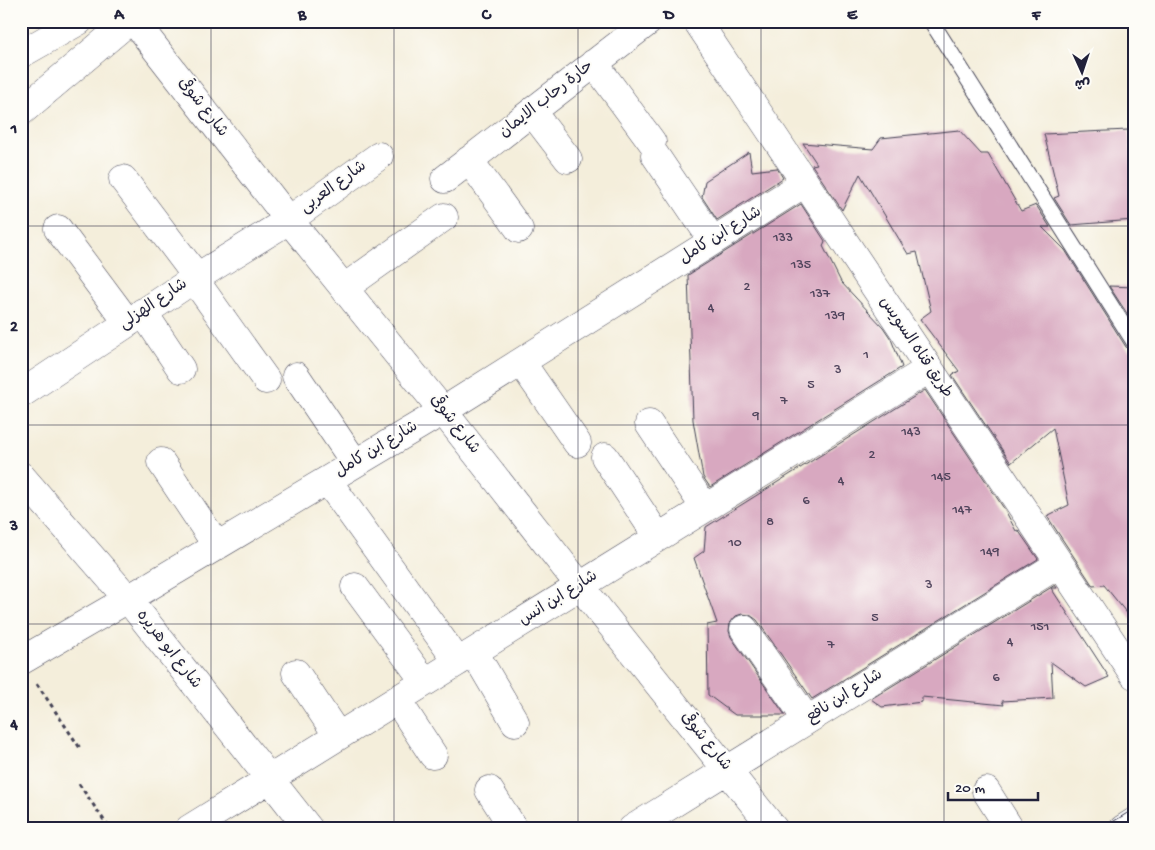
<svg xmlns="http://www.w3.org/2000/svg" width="1155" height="850" font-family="'Gochi Hand','Playpen Sans Arabic',sans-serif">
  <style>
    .building { fill: #d8a8c0 }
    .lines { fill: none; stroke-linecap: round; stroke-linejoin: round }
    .lane-casing { stroke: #424153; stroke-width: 17 }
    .street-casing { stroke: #424153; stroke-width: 29 }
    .secondary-casing { stroke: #424153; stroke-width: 29 }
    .path { stroke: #424153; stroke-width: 3; stroke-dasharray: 4 4; stroke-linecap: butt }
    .lane { stroke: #fff; stroke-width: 15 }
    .street { stroke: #fff; stroke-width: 28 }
    .secondary { stroke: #fff; stroke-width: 28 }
    .tram { stroke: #22223b; stroke-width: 1 }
    .grid { fill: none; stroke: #22223b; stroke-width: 1; stroke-opacity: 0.55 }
    .labels { text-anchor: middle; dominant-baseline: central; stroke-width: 4; stroke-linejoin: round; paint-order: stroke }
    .number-label { font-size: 14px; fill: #50445c }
    .street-label { font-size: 16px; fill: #22223b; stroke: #fdfcf7 }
    .neatline { fill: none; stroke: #22223b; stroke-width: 2 }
    .grid-label { font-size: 16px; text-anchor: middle; font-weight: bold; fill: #22223b }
  </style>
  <rect width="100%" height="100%" fill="#fdfcf7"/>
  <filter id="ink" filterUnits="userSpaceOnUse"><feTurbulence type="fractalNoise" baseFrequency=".02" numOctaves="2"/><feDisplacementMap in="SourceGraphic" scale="10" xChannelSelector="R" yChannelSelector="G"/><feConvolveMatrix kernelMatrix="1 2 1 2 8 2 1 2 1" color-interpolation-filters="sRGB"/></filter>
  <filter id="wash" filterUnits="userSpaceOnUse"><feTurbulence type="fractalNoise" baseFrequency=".0096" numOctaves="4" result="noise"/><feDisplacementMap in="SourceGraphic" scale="20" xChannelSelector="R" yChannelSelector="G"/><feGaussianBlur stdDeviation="1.12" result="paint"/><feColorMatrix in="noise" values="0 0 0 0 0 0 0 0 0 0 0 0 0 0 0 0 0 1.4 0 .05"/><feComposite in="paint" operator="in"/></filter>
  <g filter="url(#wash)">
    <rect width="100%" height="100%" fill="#f4eedb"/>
    <g id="blocks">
      <path class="building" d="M 959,130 L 981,154 L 988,154 L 1021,211 L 1036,205 L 1050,227 L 1042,227 L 1065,250 L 1126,347 L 1129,350 L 1134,351 L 1134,622 L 1104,585 L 1093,586 L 1047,516 L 1069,505 L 1053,428 L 1011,463 L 952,375 L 959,371 L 920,319 L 931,311 L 917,252 L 908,254 L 860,174 L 842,210 L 812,165 L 817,164 L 803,143 L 873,149 L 881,138 Z
        M 1128,130 L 1134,174 L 1134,220 L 1071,225 L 1054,198 L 1059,196 L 1044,134 Z
        M 749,152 L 752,171 L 777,168 L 783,178 L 717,220 L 702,197 L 705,181 Z
        M 801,204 L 825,241 L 823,246 L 841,282 L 883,327 L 891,339 L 902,367 L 710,487 L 703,477 L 693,420 L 688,275 Z
        M 1109,286 L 1134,287 L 1134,324 Z
        M 925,390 L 1005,510 L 1016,531 L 1018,530 L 1038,559 L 812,699 L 757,620 L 750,615 L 742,614 L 736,616 L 730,623 L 729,631 L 731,637 L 785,715 L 735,715 L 708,695 L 707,625 L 717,623 L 694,558 L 704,551 L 706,527 Z
        M 1055,585 L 1057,588 L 1051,588 L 1109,677 L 1086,687 L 1051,662 L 1053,698 L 1002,701 L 1004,705 L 922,697 L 922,702 L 882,707 L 871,699 Z"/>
    </g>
  </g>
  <g filter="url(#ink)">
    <use href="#blocks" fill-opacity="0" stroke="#424153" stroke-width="1"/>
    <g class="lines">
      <g class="lane-casing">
        <path id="lane" d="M 931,21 L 1134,342"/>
      </g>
      <g class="street-casing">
        <path id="street" d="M 134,21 L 289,220 L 443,411 L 580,586 L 774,829
          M 594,63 L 652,142
          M 532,112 L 568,159
          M 655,155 L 713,241
          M 469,160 L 519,229
          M 123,179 L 197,277
          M 445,179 L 649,21
          M 58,229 L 128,323
          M 194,279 L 266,380
          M 344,288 L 444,217
          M 143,312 L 181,369
          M 521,362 L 577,443
          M 296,376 L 355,463
          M 21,394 L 197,277 L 289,220 L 379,156
          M 649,424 L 705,508
          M 605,457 L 658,537
          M 161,462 L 217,546
          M 21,476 L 128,599 L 309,829
          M 327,480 L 458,662
          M 355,587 L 425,682
          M 744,629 L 807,720
          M 474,652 L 515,722
          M 21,661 L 128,599 L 443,411 L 805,183
          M 296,673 L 338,736
          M 397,700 L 433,755
          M 489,790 L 514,829
          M 986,791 L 1010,829
          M 189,829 L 929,369
          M 632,829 L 1059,564
          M 1123,829 L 1134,822"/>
      </g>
      <g class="secondary-casing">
        <path id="secondary" d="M 697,21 L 1134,675
          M 21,54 L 79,21
          M 21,112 L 129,21"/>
      </g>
      <path class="path" d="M 37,684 L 80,748
        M 79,784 L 110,829"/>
      <use href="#lane" class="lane"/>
      <use href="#street" class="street"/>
      <use href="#secondary" class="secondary"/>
      <path class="tram" d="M 1101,829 L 1134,809"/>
    </g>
  </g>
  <path class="grid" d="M 211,21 L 211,829M 394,21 L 394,829M 578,21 L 578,829M 761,21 L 761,829M 944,21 L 944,829M 21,226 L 1134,226M 21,425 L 1134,425M 21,624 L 1134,624"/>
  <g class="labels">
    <g class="number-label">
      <text x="783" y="238">133</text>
      <text x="801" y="265">135</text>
      <text x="747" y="287">2</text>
      <text x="820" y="294">137</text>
      <text x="711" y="308">4</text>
      <text x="835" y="316">139</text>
      <text x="866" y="355">1</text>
      <text x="838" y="370">3</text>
      <text x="811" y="385">5</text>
      <text x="784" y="401">7</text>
      <text x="756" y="416">9</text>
      <text x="911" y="432">143</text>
      <text x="872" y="455">2</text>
      <text x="941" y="477">145</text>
      <text x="841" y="481">4</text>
      <text x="806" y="501">6</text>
      <text x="962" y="510">147</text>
      <text x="770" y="522">8</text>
      <text x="735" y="543">10</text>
      <text x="990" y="552">149</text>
      <text x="929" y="585">3</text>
      <text x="875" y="618">5</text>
      <text x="1040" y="627">151</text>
      <text x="1010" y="642">4</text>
      <text x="831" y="645">7</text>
      <text x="996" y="678">6</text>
    </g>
    <g class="street-label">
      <text transform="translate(547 100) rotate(-38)">حارة رحاب الايمان</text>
      <text transform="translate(202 108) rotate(52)">شارع شوقى</text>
      <text transform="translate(334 188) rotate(-36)">شارع العربى</text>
      <text transform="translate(721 236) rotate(-32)">شارع ابن كامل</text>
      <text transform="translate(154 305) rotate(-34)">شارع الهزلى</text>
      <text transform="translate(915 348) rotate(56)">طريق قناه السويس</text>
      <text transform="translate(454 425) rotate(52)">شارع شوقى</text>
      <text transform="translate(377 450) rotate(-31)">شارع ابن كامل</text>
      <text transform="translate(559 599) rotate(-32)">شارع ابن انس</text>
      <text transform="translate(168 650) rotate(52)">شارع ابو هريره</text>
      <text transform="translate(845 697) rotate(-32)">شارع ابن نافع</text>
      <text transform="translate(705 742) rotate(51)">شارع شوقى</text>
    </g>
  </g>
  <rect width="1155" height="850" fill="none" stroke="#fdfcf7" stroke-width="55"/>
  <g transform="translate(1082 72) rotate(177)" stroke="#fdfcf7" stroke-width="4" paint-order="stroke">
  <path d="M0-4L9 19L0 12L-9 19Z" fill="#22223b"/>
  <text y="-8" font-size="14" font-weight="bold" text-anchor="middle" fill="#22223b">ش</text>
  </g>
  <path d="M948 792v8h90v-8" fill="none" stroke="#22223b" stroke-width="2.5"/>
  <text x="955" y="792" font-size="15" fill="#22223b" stroke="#fdfcf7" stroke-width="4" paint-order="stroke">20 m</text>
  <rect x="28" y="28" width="1100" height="794" class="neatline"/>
  <g class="grid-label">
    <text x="119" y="19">A</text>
    <text x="302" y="19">B</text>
    <text x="486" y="19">C</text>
    <text x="669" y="19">D</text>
    <text x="852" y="19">E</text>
    <text x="1036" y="19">F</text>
    <text x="14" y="133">1</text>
    <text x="14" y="331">2</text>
    <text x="14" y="530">3</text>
    <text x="14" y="729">4</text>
  </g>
</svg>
